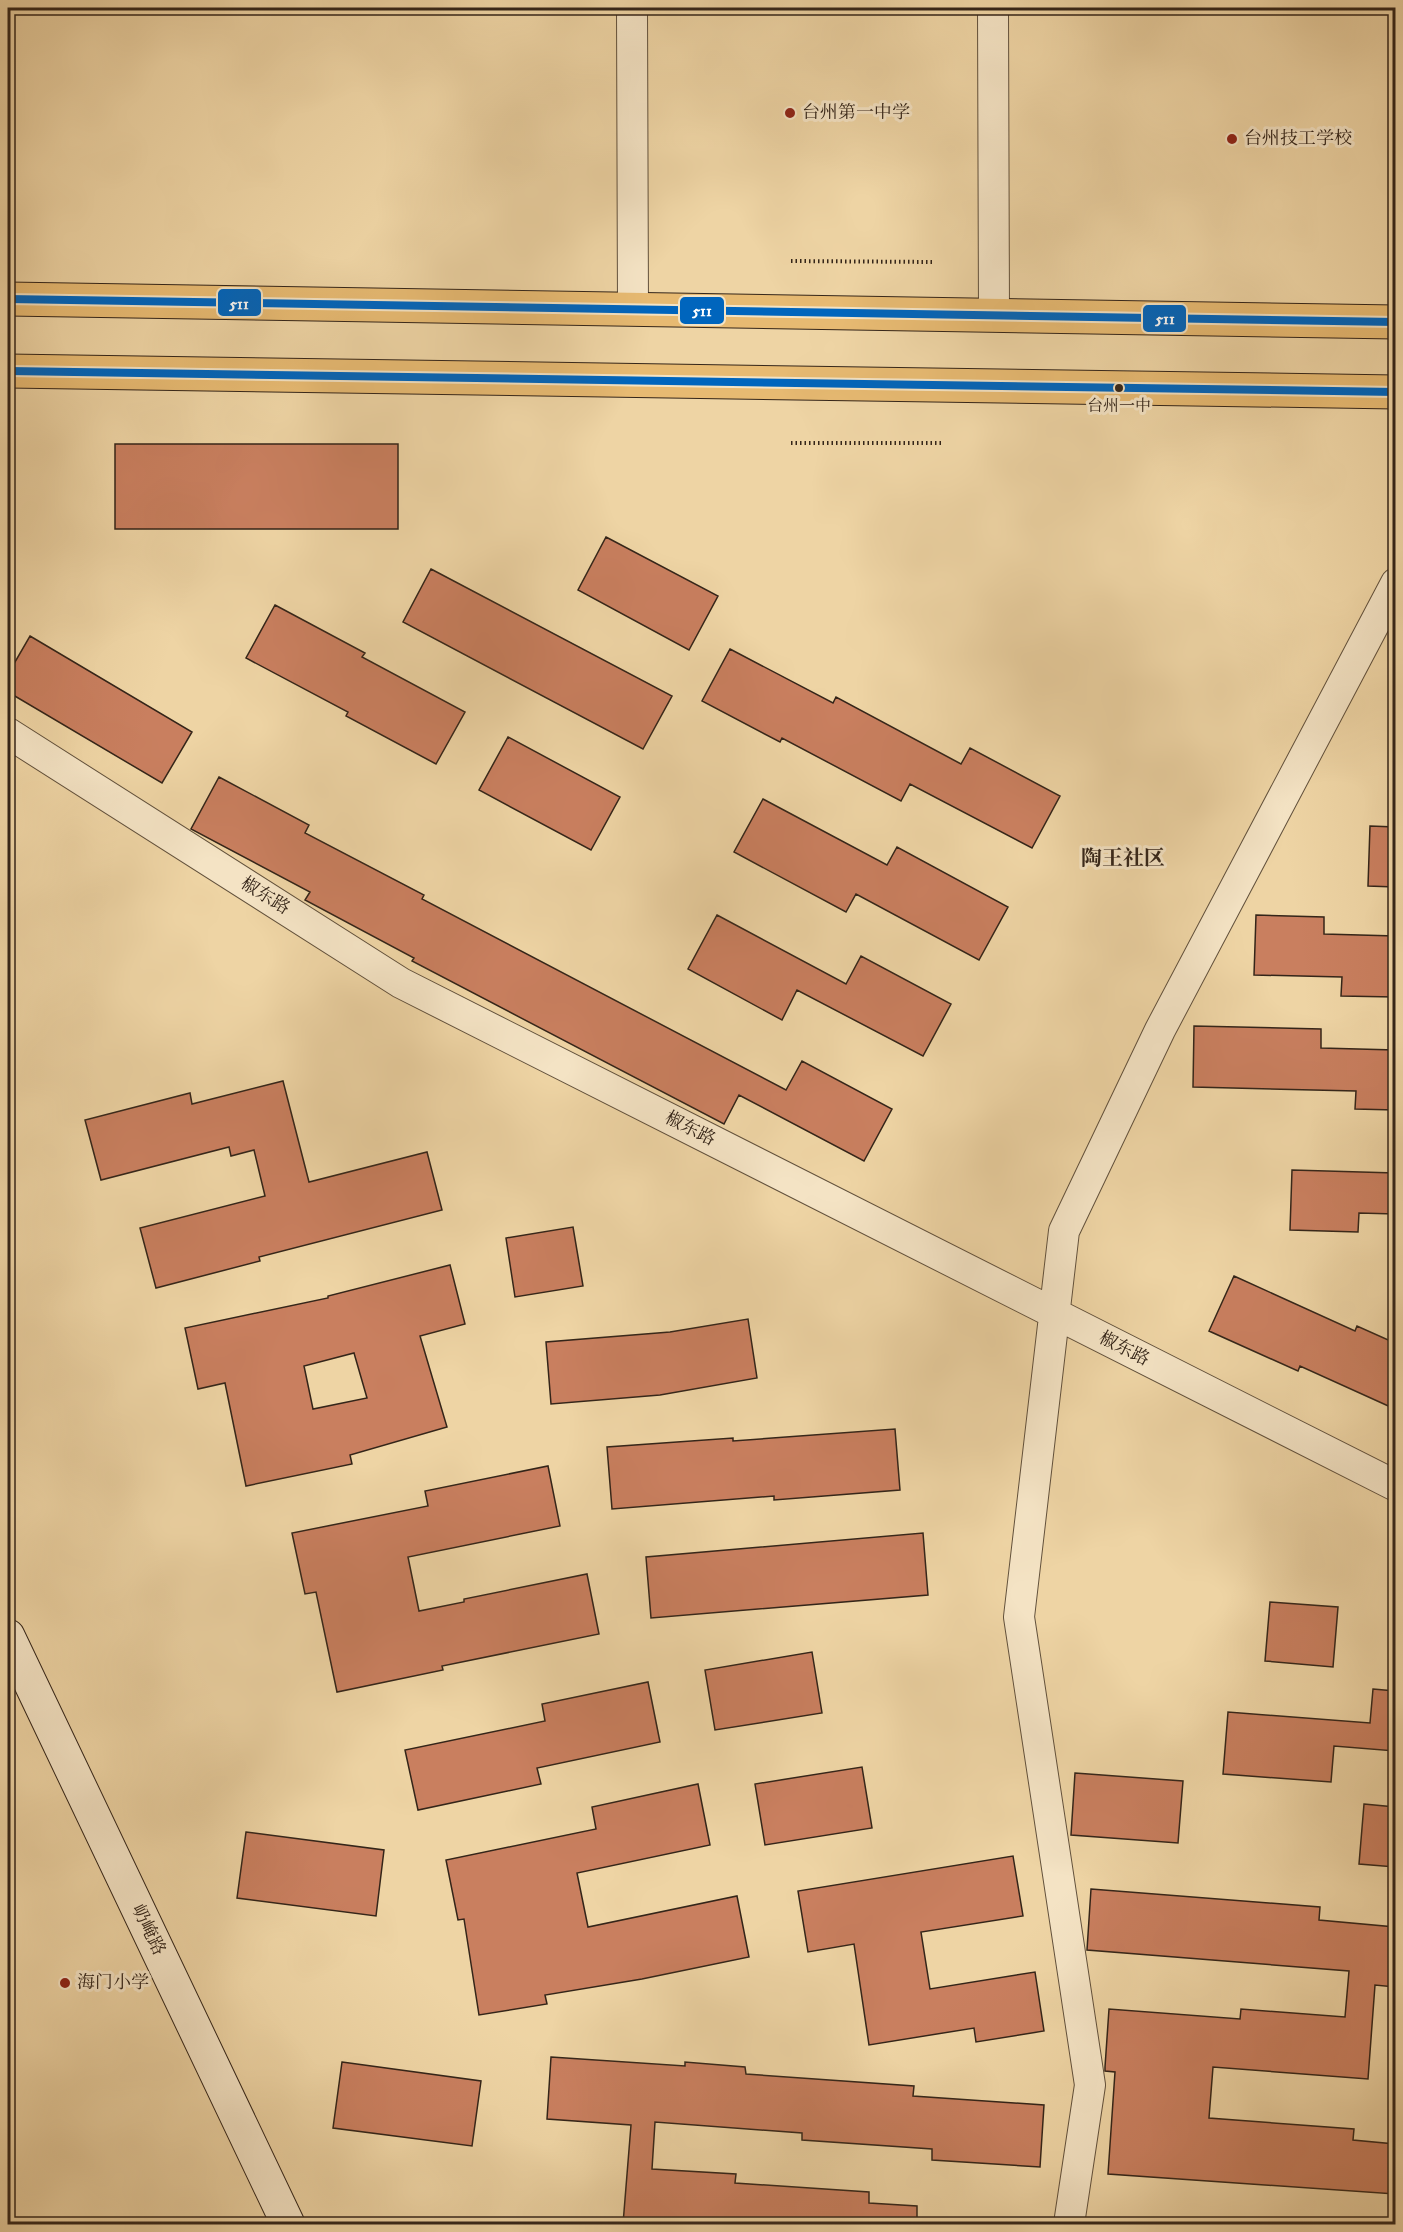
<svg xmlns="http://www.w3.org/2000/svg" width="1403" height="2232" font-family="'IM FELL DW Pica','Noto Serif SC',serif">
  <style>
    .building { fill: #c97f5f; stroke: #342519; stroke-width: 1.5; fill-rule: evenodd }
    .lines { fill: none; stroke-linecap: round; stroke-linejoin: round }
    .street-casing { stroke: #62513c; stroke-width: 32 }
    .secondary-casing { stroke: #342519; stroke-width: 35 }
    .primary-casing { stroke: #342519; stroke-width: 35 }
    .path { stroke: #342519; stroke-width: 4; stroke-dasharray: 1.5 3; stroke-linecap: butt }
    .street { stroke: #f4e3c4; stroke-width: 30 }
    .secondary { stroke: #f4e3c4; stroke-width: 33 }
    .primary { stroke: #e7ba72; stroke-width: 33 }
    .bus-1-casing { stroke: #f4e3c4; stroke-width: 12 }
    .bus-1 { stroke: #0065bd; stroke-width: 8 }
    .poi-dot { fill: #8f2418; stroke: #f4e3c4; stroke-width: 2 }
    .bus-dot { fill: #342519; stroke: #f4e3c4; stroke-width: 2 }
    .labels { text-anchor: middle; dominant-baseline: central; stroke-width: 6; stroke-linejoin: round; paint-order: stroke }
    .bus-label { font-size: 16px; fill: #342519; stroke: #f4e3c4 }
    .poi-label { font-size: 18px; fill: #342519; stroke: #f4e3c4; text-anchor: start }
    .street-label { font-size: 18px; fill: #342519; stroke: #f4e3c4 }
    .quarter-label { font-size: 21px; font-weight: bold; fill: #342519; stroke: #f4e3c4 }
    .line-badge { stroke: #f4e3c4; stroke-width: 2 }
    .badge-label { font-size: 16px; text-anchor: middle; font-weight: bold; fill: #fff }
  </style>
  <rect width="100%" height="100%" fill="#eed4a4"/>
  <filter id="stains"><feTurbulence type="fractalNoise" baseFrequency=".00333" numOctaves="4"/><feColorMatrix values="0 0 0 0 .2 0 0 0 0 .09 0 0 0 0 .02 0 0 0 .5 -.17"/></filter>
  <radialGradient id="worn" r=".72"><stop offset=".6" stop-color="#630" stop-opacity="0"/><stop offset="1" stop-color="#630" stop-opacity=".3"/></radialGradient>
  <path class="building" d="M 115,444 L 398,444 L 398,529 L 115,529 Z
    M 606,537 L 718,596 L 689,650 L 578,590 Z
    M 431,569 L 672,696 L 643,749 L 403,622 Z
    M 275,605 L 365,653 L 362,657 L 465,712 L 436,764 L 346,716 L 348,712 L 246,658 Z
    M 30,636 L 192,732 L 162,783 L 8,692 L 8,674 Z
    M 730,649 L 833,703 L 836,697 L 961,764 L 970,748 L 1060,796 L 1032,848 L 910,784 L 901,801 L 782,738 L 780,742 L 702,701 Z
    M 508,737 L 620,797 L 591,850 L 479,790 Z
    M 219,777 L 309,825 L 305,833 L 424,895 L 422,899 L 786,1090 L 802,1061 L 892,1109 L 864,1161 L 739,1095 L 724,1124 L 412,961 L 414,958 L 305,900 L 310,892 L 191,829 Z
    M 763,799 L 887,865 L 897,847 L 1008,907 L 979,960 L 856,894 L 846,912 L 734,852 Z
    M 1370,826 L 1395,827 L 1395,887 L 1368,886 Z
    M 717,915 L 846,984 L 861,956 L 951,1004 L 923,1056 L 797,990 L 782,1020 L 688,969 Z
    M 1256,915 L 1324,917 L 1324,934 L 1395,936 L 1395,997 L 1341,996 L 1342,977 L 1254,975 Z
    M 1194,1026 L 1321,1029 L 1321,1048 L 1395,1050 L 1395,1110 L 1355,1109 L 1356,1091 L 1193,1087 Z
    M 283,1081 L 309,1182 L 427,1152 L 442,1210 L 259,1257 L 260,1261 L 156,1288 L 140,1228 L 265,1196 L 254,1150 L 231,1156 L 229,1147 L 101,1180 L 85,1120 L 190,1093 L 192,1104 Z
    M 1292,1170 L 1395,1173 L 1395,1214 L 1359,1213 L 1358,1232 L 1290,1230 Z
    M 573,1227 L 583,1286 L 515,1297 L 506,1238 Z
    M 450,1265 L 465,1324 L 420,1336 L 447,1427 L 350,1455 L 352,1464 L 246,1486 L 225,1383 L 198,1389 L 185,1328 L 328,1298 L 328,1296 ZM 354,1353 L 367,1398 L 313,1409 L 304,1366 Z
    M 1234,1276 L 1355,1331 L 1357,1326 L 1395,1343 L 1395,1409 L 1300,1366 L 1298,1371 L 1209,1331 Z
    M 748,1319 L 757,1378 L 660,1395 L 551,1404 L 546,1342 L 670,1332 Z
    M 895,1429 L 900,1490 L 774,1500 L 774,1496 L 612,1509 L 607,1447 L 733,1438 L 733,1441 Z
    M 548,1466 L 560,1526 L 408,1557 L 419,1611 L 464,1602 L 464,1599 L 587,1574 L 599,1634 L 442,1666 L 443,1670 L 337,1692 L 316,1592 L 305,1594 L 292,1533 L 428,1506 L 425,1491 Z
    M 923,1533 L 928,1595 L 651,1618 L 646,1557 Z
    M 1270,1602 L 1338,1607 L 1333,1667 L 1265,1661 Z
    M 812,1652 L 822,1713 L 715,1730 L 705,1670 Z
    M 648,1682 L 660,1742 L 537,1768 L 541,1784 L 418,1810 L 405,1750 L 545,1721 L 542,1704 Z
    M 1373,1689 L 1395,1691 L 1395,1751 L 1334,1746 L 1331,1782 L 1223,1774 L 1228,1712 L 1370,1723 Z
    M 862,1767 L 872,1828 L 765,1845 L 755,1784 Z
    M 1075,1773 L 1183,1781 L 1178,1843 L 1071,1835 Z
    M 698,1784 L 710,1845 L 577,1873 L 588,1927 L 737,1896 L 749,1957 L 642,1979 L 545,1995 L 547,2004 L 479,2015 L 464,1919 L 458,1920 L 446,1860 L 596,1829 L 592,1807 Z
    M 1364,1804 L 1395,1807 L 1395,1867 L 1359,1864 Z
    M 246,1832 L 384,1850 L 376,1916 L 237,1898 Z
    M 1013,1856 L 1023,1916 L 921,1932 L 930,1989 L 1035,1972 L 1044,2031 L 976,2042 L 974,2028 L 869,2045 L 854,1944 L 808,1952 L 798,1891 Z
    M 1091,1889 L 1320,1907 L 1319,1920 L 1395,1927 L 1395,1987 L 1375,1985 L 1368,2079 L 1213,2067 L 1209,2118 L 1354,2129 L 1353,2140 L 1395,2144 L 1395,2194 L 1108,2174 L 1115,2072 L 1105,2071 L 1105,2067 L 1109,2009 L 1240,2019 L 1241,2009 L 1345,2017 L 1349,1971 L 1087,1950 Z
    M 551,2057 L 685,2066 L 685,2062 L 745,2067 L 746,2074 L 914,2086 L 913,2096 L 1044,2105 L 1040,2167 L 932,2160 L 932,2149 L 802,2140 L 802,2133 L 655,2122 L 652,2169 L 736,2174 L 735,2183 L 869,2192 L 869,2203 L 917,2206 L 917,2224 L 623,2224 L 631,2125 L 547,2119 Z
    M 342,2062 L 481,2081 L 472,2146 L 333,2128 Z"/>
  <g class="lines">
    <g class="street-casing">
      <path id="street" d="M 632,8 L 633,310
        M 993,8 L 994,315
        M 8,733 L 401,983 L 1396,1486
        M 1069,2224 L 1090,2085 L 1019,1617 L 1064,1231 L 1160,1030 L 1396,583"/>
    </g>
    <g class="secondary-casing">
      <path id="secondary" d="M 8,1636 L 288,2224"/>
    </g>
    <g class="primary-casing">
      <path id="primary" d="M 8,299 L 1396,322
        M 8,371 L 1396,392"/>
    </g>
    <path class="path" d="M 791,261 L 933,262
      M 791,443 L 942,443"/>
    <use href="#street" class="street"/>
    <use href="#secondary" class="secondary"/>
    <use href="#primary" class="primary"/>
    <g class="bus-1-casing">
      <path id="bus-1" d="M 8,299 L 1396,322
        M 8,371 L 1396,392"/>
    </g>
    <use href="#bus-1" class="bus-1"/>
  </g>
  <g class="poi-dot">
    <circle cx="790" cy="113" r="6"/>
    <circle cx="1232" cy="139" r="6"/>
    <circle cx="65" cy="1983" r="6"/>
  </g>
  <circle class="bus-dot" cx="1119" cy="388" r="5"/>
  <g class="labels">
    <g class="bus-label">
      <text x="1119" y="406">台州一中</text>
    </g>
    <g class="poi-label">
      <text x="802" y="113">台州第一中学</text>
      <text x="1244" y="139">台州技工学校</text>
      <text x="77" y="1983">海门小学</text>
    </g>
    <g class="street-label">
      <text transform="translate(265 896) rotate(32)">椒东路</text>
      <text transform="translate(690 1129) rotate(27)">椒东路</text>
      <text transform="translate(1124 1349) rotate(27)">椒东路</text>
      <text transform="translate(148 1930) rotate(64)">屷崦路</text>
    </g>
    <g class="quarter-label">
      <text x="1123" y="859">陶王社区</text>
    </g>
  </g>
  <g class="line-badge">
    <rect x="217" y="288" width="45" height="29" rx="6" fill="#0065bd"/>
    <rect x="679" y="296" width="46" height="29" rx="6" fill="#0065bd"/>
    <rect x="1142" y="304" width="45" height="29" rx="6" fill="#0065bd"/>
  </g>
  <g class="badge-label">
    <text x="239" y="309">511</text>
    <text x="702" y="316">511</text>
    <text x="1165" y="324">511</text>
  </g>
  <rect width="1403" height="2232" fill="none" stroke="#eed4a4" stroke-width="30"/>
  <rect x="9" y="9" width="1385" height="2214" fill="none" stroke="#342519" stroke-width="3"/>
  <rect x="15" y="15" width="1373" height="2202" fill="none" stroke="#342519" stroke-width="1.5"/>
  <rect width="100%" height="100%" filter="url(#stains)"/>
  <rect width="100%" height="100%" fill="url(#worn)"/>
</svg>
